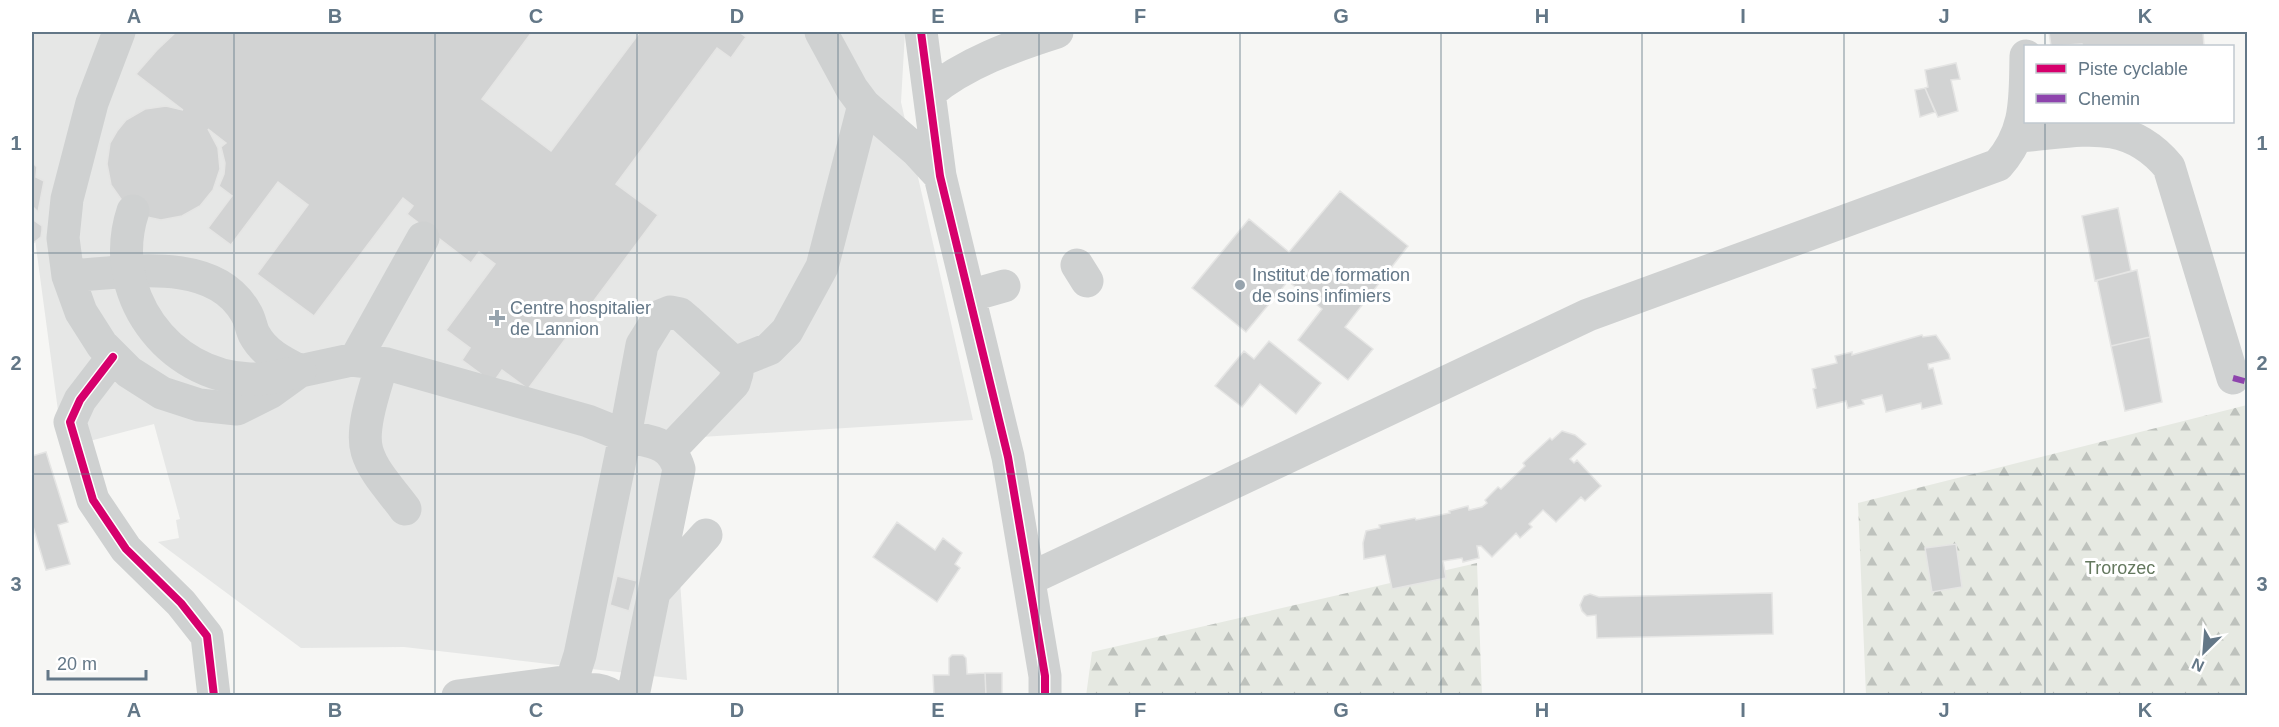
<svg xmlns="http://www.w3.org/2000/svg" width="2279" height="727" font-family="Helvetica,sans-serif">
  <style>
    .built { fill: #e6e7e6 }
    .forest { fill: url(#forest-firs) }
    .building { fill: #d2d3d3; stroke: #e5e5e4; stroke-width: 1.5 }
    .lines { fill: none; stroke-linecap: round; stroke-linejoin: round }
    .minor { stroke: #cfd1d1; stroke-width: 33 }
    .minor-bridge { stroke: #cfd1d1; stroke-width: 33 }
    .quiet { stroke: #8e44ad; stroke-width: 6; stroke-dasharray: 12 6; stroke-linecap: butt }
    .cycleway-casing { stroke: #fff; stroke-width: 11 }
    .cycleway { stroke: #d6006c; stroke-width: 8 }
    .grid { fill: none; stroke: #637787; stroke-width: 1.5; stroke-opacity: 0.55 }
    .poi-dot { fill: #96a3ad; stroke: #fff; stroke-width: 2 }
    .labels { text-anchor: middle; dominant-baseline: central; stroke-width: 6; stroke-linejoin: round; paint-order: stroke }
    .poi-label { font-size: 18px; fill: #637787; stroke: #fff; text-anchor: start }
    .park-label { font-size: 18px; fill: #64785e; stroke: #fff }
    .neatline { fill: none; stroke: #637787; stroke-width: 2 }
    .grid-label { font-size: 20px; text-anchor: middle; font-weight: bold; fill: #637787 }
  </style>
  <defs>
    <pattern id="forest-firs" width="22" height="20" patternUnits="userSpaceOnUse" patternTransform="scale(1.5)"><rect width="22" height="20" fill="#e6e9e2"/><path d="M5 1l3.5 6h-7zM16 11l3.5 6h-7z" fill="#bec2bd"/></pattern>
  </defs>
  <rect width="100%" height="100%" fill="#f6f6f4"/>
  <path class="built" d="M 32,32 L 905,32 L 901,102 L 973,420 L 670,439 L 687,680 L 404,647 L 301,648 L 158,542 L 179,538 L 176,520 L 180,519 L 154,424 L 63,448 L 32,217 Z"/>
  <path class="forest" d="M 2247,405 L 2247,695 L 1866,695 L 1858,503 Z
    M 1477,563 L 1482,695 L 1086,696 L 1092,652 Z"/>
  <path class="building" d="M 176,32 L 532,32 L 482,99 L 551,151 L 640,32 L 739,32 L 746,37 L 731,58 L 717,48 L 616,184 L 658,215 L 528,389 L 502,370 L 493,383 L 462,360 L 470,348 L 446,330 L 495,264 L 479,252 L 471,263 L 407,214 L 413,206 L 403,198 L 314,316 L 257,274 L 308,205 L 278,182 L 231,245 L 208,228 L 232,196 L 219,186 L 224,174 L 225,163 L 221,147 L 226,143 L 208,129 L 218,148 L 220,169 L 213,190 L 200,206 L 182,216 L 161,220 L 147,217 L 123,202 L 111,185 L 107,164 L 110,143 L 117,131 L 126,120 L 145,109 L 166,106 L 183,110 L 136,74 L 157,50 Z
    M 2049,32 L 2203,32 L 2204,46 L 2083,46 L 2082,44 L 2051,46 Z
    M 1956,63 L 1960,79 L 1951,80 L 1958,111 L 1938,117 L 1925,88 L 1928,87 L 1925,70 Z
    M 1925,88 L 1935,112 L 1920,117 L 1915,90 Z
    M 32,162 L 37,167 L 36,177 L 44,181 L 38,212 L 32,206 Z
    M 1340,191 L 1408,246 L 1345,327 L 1373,349 L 1348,380 L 1298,340 L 1322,309 L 1288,281 L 1246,332 L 1192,288 L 1249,219 L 1289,252 Z
    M 2118,208 L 2131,271 L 2095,281 L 2082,216 Z
    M 32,219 L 42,226 L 42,230 L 41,237 L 32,244 Z
    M 2137,270 L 2150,337 L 2111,346 L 2097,280 Z
    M 1922,335 L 1923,337 L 1936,335 L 1949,354 L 1950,359 L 1928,364 L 1929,369 L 1933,368 L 1942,404 L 1922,409 L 1921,403 L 1886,412 L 1882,395 L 1862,400 L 1864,404 L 1848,408 L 1846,401 L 1817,408 L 1813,389 L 1816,388 L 1812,369 L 1837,363 L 1835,356 L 1852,352 L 1852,355 Z
    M 2150,337 L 2162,402 L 2125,411 L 2111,346 Z
    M 1269,341 L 1321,383 L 1296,414 L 1260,384 L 1242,407 L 1215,386 L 1244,351 L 1254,359 Z
    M 1562,431 L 1575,435 L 1586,444 L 1570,459 L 1574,463 L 1577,460 L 1601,486 L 1585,501 L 1581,497 L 1556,522 L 1543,510 L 1529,524 L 1532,527 L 1520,538 L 1516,533 L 1492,557 L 1481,546 L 1477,546 L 1479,558 L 1463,562 L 1462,558 L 1443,561 L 1446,578 L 1392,589 L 1385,555 L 1364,559 L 1363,543 L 1366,531 L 1380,528 L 1379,525 L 1415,518 L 1416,520 L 1450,513 L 1449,511 L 1468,506 L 1469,510 L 1482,507 L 1487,503 L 1485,500 L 1498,487 L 1501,489 L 1525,466 L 1523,463 L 1550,438 L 1552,440 Z
    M 46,452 L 68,522 L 58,525 L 70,564 L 46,570 L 32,523 L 32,456 Z
    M 897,522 L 935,550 L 943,538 L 962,553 L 955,564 L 960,568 L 937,602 L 873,557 Z
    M 1956,544 L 1962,587 L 1932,592 L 1925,548 Z
    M 617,576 L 637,581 L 629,611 L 610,605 Z
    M 1772,593 L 1773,634 L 1597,638 L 1596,615 L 1587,616 L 1582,611 L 1580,605 L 1584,596 L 1590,594 L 1599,597 Z
    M 952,655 L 963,655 L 966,658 L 967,674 L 985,673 L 986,696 L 934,696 L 933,675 L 949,675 L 949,658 Z
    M 985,673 L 1002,673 L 1002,696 L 986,696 Z"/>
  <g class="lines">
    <path class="minor" d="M 119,32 L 92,103 L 67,199 L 63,238 L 68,276 L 81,312 L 102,345 L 129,372 L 162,393 L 199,405 L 237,409 L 271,392 L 300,371 L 351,360 L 387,364 L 588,421 L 625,436 L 642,345 L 660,316 L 670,312 L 680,314 L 687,320 L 734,363 L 737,373 L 734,383 L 670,450
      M 821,32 L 852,89 L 864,105 L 917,151 L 940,176
      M 921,32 L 940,176 L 1008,457 L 1045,676 L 1045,696
      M 929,93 C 965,63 1013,46 1057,32
      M 2018,136 C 2078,132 2126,115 2169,167 L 2233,378
      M 1077,265 L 1087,281
      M 68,276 C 123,273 214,254 246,313 C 250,319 251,328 254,334 C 264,353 282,362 300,371
      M 969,296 L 1004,286
      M 113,357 L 80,400 L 70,422 L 93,500 L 126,549 L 181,603 L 207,636 L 214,696
      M 355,360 L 423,238
      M 734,363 L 769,349 L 787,331 L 822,267 L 864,105
      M 382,364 C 376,386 360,428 367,451 C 373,472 392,491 405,509
      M 1029,579 L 1588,315 L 1998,165 C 2028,131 2025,98 2026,56
      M 656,590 L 706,535
      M 458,696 L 571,681
      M 567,696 L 580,655 L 625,436 C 650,442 671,441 679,469 L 633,696
      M 568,696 C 582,688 599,687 613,696"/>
    <path class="minor-bridge" d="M 133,211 C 106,292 167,376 250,379 C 268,380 284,375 300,371"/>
    <path class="quiet" d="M 2233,378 L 2248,382"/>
    <g class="cycleway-casing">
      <path id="cycleway" d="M 921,32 L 940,176 L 1008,457 L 1045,676 L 1045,696
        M 113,357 L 80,400 L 70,422 L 93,500 L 126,549 L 181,603 L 207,636 L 214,696"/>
    </g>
    <use href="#cycleway" class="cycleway"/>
  </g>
  <path class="grid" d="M 234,32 L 234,696M 435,32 L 435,696M 637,32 L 637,696M 838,32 L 838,696M 1039,32 L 1039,696M 1240,32 L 1240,696M 1441,32 L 1441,696M 1642,32 L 1642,696M 1844,32 L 1844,696M 2045,32 L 2045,46M 2045,122 L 2045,696M 32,253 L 2248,253M 32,474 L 2248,474"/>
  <g class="poi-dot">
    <circle cx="1240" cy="285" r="6"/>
    <path d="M494 309h6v6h6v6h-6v6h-6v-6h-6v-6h6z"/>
  </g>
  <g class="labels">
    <g class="poi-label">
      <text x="1252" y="275">Institut de formation<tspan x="1252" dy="21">de soins infimiers</tspan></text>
      <text x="510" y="308">Centre hospitalier<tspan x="510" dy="21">de Lannion</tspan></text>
    </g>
    <g class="park-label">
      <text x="2120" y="568">Trorozec</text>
    </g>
  </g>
  <rect width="2279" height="727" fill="none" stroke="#ffffff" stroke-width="66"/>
  <rect x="2024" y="45" width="210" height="78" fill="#ffffff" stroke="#c1c9cf" stroke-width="1.5"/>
  <rect x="2036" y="64" width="30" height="9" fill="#d6006c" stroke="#c1c9cf" stroke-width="1.5"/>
  <text x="2078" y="75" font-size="18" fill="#637787">Piste cyclable</text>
  <rect x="2036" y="94" width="30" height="9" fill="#8e44ad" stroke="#c1c9cf" stroke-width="1.5"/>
  <text x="2078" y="105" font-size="18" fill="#637787">Chemin</text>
  <g transform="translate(2204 652) rotate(205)" stroke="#ffffff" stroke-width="4.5" paint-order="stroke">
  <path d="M0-4.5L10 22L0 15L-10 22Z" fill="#637787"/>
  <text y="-9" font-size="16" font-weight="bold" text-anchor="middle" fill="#637787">N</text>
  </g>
  <path d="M48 670v9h98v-9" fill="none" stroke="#637787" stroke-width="3"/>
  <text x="57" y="670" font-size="18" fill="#637787" stroke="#ffffff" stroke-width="4.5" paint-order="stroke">20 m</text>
  <rect x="33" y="33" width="2213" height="661" class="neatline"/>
  <g class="grid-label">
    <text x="134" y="23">A</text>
    <text x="335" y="23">B</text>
    <text x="536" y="23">C</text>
    <text x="737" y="23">D</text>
    <text x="938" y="23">E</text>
    <text x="1140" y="23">F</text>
    <text x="1341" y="23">G</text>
    <text x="1542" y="23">H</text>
    <text x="1743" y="23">I</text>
    <text x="1944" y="23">J</text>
    <text x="2145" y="23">K</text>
    <text x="16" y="150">1</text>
    <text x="2262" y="150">1</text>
    <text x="16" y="370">2</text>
    <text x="2262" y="370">2</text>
    <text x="16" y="591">3</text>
    <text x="2262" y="591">3</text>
    <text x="134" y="717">A</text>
    <text x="335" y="717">B</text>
    <text x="536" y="717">C</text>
    <text x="737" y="717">D</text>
    <text x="938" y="717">E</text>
    <text x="1140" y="717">F</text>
    <text x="1341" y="717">G</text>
    <text x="1542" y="717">H</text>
    <text x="1743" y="717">I</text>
    <text x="1944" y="717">J</text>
    <text x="2145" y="717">K</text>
  </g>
</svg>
